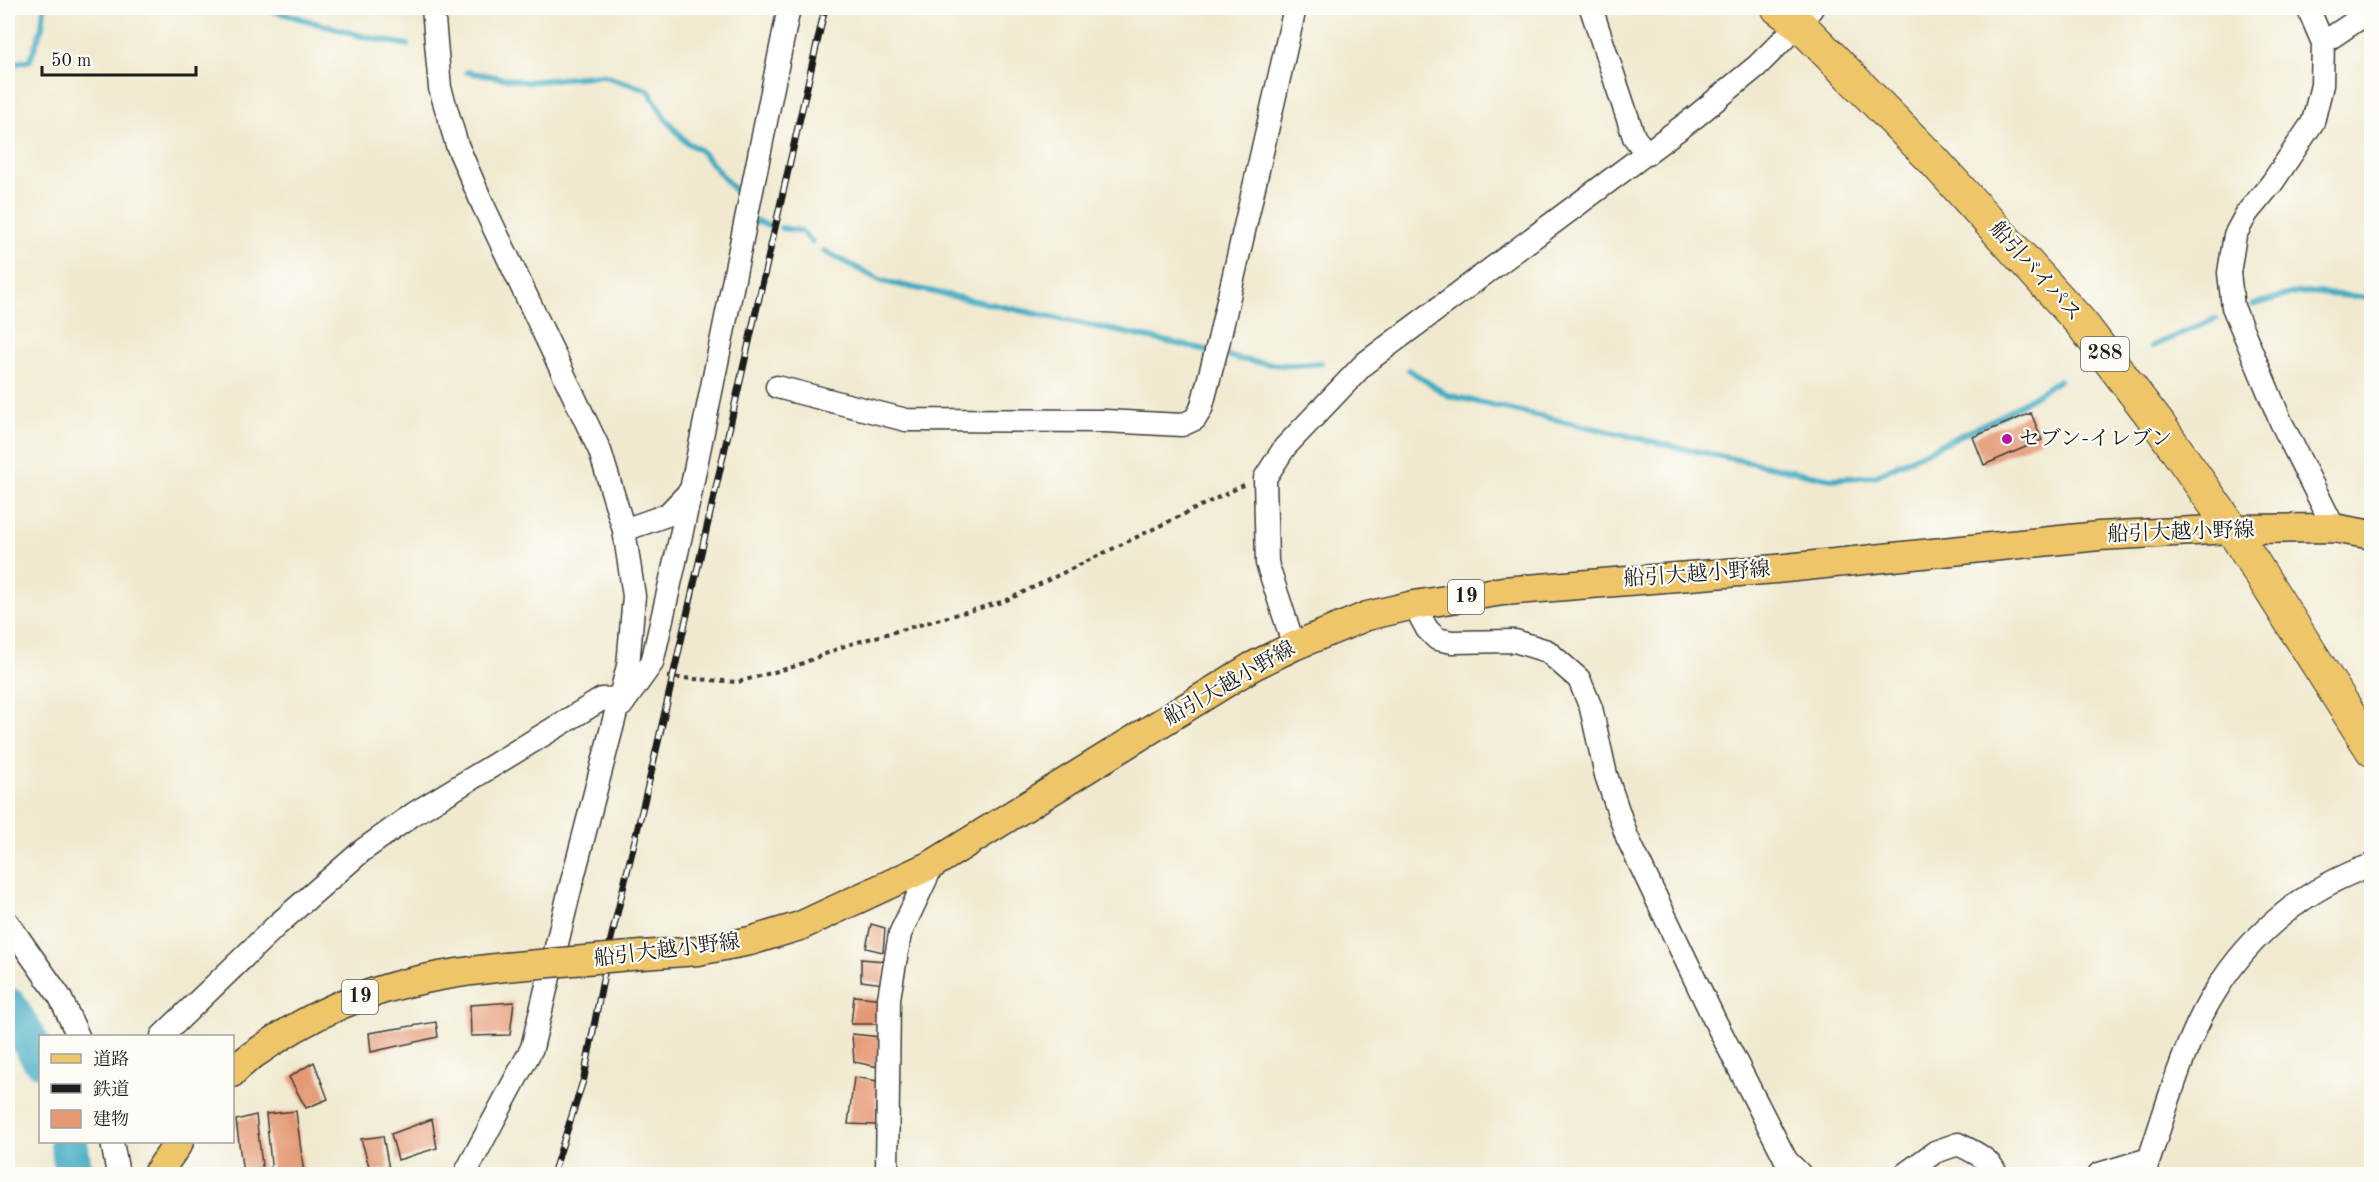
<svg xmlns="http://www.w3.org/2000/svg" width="2379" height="1182" font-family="'Old Standard TT','Noto Serif JP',serif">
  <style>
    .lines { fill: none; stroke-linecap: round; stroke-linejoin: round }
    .stream { stroke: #43acc2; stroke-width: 6 }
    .river { stroke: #43acc2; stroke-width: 38 }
    .building { fill: #e49873 }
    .minor-casing { stroke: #3c3b37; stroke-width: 25 }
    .major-casing { stroke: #3c3b37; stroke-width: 31 }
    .highway-casing { stroke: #3c3b37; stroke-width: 35 }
    .path { stroke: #3c3b37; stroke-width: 4; stroke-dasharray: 4.5 4.5; stroke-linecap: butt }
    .minor { stroke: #fff; stroke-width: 22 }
    .major { stroke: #eec569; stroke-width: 28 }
    .highway { stroke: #eec569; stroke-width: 33 }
    .rail-casing { stroke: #1c1c1c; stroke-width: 7 }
    .rail { stroke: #fdfcf7; stroke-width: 4.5; stroke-dasharray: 14; stroke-linecap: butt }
    .major-bridge-casing { stroke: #3c3b37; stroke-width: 31; stroke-linecap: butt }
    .major-bridge { stroke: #eec569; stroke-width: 28 }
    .poi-dot { fill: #b5179e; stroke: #fdfcf7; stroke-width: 2 }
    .labels { text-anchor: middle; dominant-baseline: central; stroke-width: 4.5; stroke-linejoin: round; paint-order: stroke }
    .shield { fill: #fdfcf7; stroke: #605f5e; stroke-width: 1.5 }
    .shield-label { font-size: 20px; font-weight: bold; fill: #1c1c1c }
    .street-label { font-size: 21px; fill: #1c1c1c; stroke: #fdfcf7 }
    .poi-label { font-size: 21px; fill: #1c1c1c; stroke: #fdfcf7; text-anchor: start }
  </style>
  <rect width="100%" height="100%" fill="#fdfcf7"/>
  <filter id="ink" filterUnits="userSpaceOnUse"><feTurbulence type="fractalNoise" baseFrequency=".0167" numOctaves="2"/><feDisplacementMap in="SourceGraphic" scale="12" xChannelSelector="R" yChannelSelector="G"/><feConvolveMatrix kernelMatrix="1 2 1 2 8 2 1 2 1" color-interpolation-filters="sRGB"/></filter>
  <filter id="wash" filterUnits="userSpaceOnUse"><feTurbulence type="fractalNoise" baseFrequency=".008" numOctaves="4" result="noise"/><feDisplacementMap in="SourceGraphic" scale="24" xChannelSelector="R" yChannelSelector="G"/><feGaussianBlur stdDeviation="1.35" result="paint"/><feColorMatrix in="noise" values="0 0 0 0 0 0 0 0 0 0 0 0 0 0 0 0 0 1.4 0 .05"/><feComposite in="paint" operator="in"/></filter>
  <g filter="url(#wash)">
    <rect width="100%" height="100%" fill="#f0e9cf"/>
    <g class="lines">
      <path class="stream" d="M 189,8 L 196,12 L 229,8
        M 264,8 L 365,37 L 408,45
        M 8,65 L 30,60 L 42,27 L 44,8
        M 467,72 L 526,82 L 602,75 L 648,90 L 665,118 L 686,142 L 700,150 L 738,194
        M 754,221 L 769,225
        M 781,228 L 801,231 L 812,242
        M 824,251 L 882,281 L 1211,351
        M 2253,305 L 2290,294 L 2307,292 L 2372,298
        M 2152,346 L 2215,319
        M 1221,354 C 1254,364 1287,368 1321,363
        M 1409,370 L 1447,395 L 1681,448 L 1831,479 L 1875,476 L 2005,414 L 2059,380"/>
      <path class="river" d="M 8,1006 L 40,1058
        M 69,1142 L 74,1174"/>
    </g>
    <g id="blocks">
      <path class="building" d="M 2031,413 L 2042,440 L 1984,465 L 1973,437 Z
        M 871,924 L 885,928 L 883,952 L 866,948 Z
        M 861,959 L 885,961 L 884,984 L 861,981 Z
        M 854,996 L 884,999 L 880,1024 L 851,1024 Z
        M 514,1002 L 510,1035 L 471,1036 L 470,1005 Z
        M 436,1022 L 438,1037 L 371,1052 L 369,1033 Z
        M 852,1034 L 881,1037 L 879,1067 L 854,1062 Z
        M 314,1062 L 328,1099 L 306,1108 L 289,1077 Z
        M 854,1077 L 877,1081 L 876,1125 L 848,1124 Z
        M 296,1111 L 304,1174 L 272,1174 L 266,1114 Z
        M 256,1115 L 263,1174 L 243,1174 L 236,1120 Z
        M 432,1119 L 437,1148 L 398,1160 L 391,1134 Z
        M 383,1136 L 389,1169 L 371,1173 L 361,1139 Z"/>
    </g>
  </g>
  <g filter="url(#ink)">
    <use href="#blocks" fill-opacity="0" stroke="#3c3b37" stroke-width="1.5"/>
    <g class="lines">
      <g class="minor-casing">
        <path id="minor" d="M 433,8 L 440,88 L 457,145 L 483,205 L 600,451 L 624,530 L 634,596 L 628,666 L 570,889 L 532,1048 L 465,1174
          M 1591,8 L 1634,137 L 1647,154
          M 2308,8 L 2323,43 L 2322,85 L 2313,122 L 2272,183 L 2247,213 L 2235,235 L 2229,273 L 2233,307 L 2281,422 L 2334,528
          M 2323,43 L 2372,10
          M 777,387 L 906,420 L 1105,421 L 1182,425 L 1195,419 L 1201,409 L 1219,340 L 1295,8
          M 624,530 L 667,515 L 691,490 L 789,8
          M 1414,605 L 1427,629 L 1437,639 L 1452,642 L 1515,641 L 1547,651 L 1579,679 L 1591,708 L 1606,775 L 1627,837 L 1715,1021 L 1786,1160 L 1800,1174
          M 1294,646 L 1267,563 L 1265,478 L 1285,447 L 1365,363 L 1695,117 L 1757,66 L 1799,24 L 1812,8
          M 622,705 L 652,663 L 691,491
          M 8,923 L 60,997 L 78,1036
          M 162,1036 L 277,925 L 363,850 L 415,813 L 602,699 L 620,698
          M 112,1142 L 118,1174
          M 887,1174 L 889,998 L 900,934 L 933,864
          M 1905,1174 L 1935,1152 L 1958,1144 C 1972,1151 1991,1159 1996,1174
          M 2099,1174 L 2149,1159
          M 2144,1174 C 2164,1118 2183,1042 2215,992 C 2251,933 2307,887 2372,865"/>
      </g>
      <g class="major-casing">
        <path id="major" d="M 642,955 L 698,951 L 750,941 L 800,926 L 933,864 L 1253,666 L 1294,646 L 1367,616 L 1414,605 L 1503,591 L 1776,569 L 2099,536 L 2232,529 L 2334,528 L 2372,535
          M 232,1073 C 243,1060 258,1052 272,1042 C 348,992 417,976 505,967
          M 157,1174 L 179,1142"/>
      </g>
      <g class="highway-casing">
        <path id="highway" d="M 1778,8 L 1799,24 L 1934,161 L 2081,323 L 2159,425 L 2232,529 L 2372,750"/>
      </g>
      <path class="path" d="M 667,677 L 738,682 L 796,666 L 847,645 L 1005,601 L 1244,485"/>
      <use href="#minor" class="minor"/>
      <use href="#major" class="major"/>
      <use href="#highway" class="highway"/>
      <g class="rail-casing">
        <path id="rail" d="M 553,1174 L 584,1078 L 610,943 L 651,773 L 825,8"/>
      </g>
      <use href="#rail" class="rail"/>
      <g class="major-bridge-casing">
        <path id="major-bridge" d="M 505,967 L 642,955"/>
      </g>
      <use href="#major-bridge" class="major-bridge"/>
    </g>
  </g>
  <circle class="poi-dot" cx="2007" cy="439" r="6"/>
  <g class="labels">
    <g class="shield">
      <rect x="2081" y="337" width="48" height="34" rx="4.5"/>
      <rect x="1448" y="580" width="36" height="34" rx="4.5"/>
      <rect x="342" y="980" width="36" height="34" rx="4.5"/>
    </g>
    <g class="shield-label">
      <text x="2105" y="354">288</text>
      <text x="1466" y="597">19</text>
      <text x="360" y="997">19</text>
    </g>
    <g class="street-label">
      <text transform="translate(2035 272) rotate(48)">船引バイパス</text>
      <text transform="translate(2181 533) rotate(-2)">船引大越小野線</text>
      <text transform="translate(1697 575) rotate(-4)">船引大越小野線</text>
      <text transform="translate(1230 684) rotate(-30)">船引大越小野線</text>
      <text transform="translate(667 951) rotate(-7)">船引大越小野線</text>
    </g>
    <g class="poi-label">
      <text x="2019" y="439">セブン-イレブン</text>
    </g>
  </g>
  <rect width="2379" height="1182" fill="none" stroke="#fdfcf7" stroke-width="30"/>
  <rect x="39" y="1035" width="195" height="108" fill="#fdfcf7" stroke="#a3a29f" stroke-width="1.5"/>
  <rect x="51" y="1054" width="30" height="9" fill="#eec569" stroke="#a3a29f" stroke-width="1.5"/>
  <text x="93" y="1065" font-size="18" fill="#1c1c1c">道路</text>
  <rect x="51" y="1084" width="30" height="9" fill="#1c1c1c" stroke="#a3a29f" stroke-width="1.5"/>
  <text x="93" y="1095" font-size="18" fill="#1c1c1c">鉄道</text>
  <rect x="51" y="1110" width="30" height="18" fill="#e49873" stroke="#a3a29f" stroke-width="1.5"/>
  <text x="93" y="1125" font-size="18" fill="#1c1c1c">建物</text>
  <path d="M42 66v9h154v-9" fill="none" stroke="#1c1c1c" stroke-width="3"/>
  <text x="51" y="66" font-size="18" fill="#1c1c1c" stroke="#fdfcf7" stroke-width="4.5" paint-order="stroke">50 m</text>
</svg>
